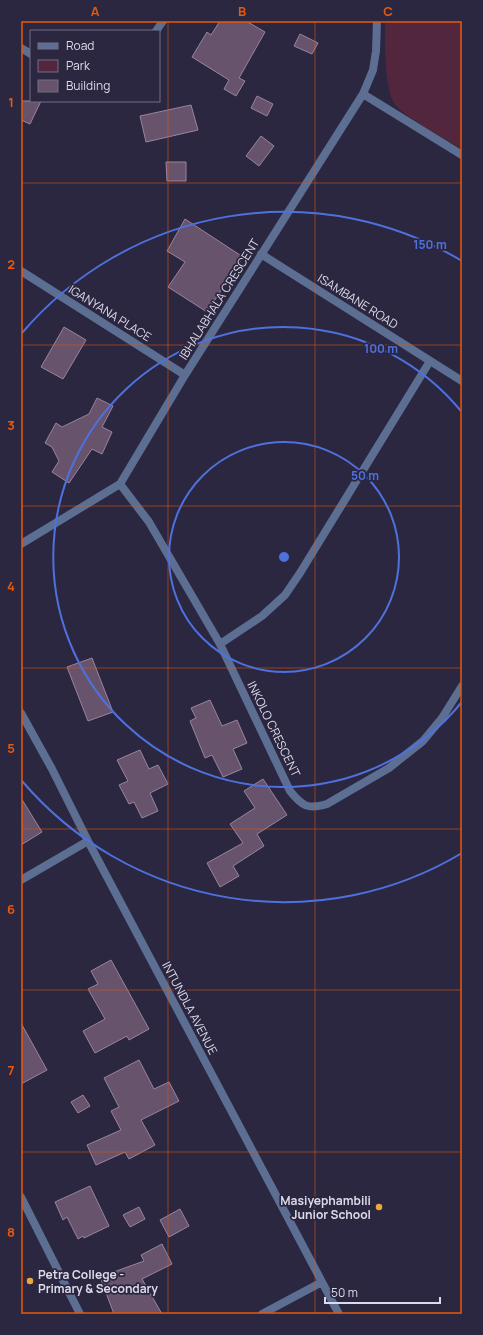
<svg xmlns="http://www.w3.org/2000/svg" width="483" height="1335" font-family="Manrope,sans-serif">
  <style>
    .green { fill: #52263d }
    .building { fill: #67536b; stroke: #99849e }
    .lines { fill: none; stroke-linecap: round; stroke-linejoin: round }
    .minor { stroke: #5c6f93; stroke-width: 8 }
    .grid { fill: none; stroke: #e8590c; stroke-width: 1; stroke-opacity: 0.55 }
    .ring { fill: none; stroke: #4d71dd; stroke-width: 2 }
    .poi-dot { fill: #eda83b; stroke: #2c2740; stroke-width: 1.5 }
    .labels { text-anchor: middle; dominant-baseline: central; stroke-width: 3.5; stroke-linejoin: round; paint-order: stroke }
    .street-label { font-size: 12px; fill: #dddbeb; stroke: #2c2740 }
    .poi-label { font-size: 12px; font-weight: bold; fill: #dddbeb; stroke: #2c2740; text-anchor: end }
    .centre { fill: #4d71dd; stroke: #2c2740; stroke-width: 2 }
    .ring-label { font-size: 12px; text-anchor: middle; font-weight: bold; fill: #4d71dd; stroke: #2c2740; stroke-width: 3.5; stroke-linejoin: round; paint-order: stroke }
    .neatline { fill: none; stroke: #e8590c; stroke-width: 1.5 }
    .grid-label { font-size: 13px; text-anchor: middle; font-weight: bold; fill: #e8590c }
  </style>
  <rect width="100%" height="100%" fill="#2c2740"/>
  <path class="green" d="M 385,21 L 462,21 L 462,149 C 447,140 401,115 394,103 C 384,86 385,41 385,21 Z"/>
  <path class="building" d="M 220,21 L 246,21 L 265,32 L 239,78 L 245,81 L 236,96 L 224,89 L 229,80 L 192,57 L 207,32 L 211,35 Z
    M 300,34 L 318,43 L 312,54 L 294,46 Z
    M 257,96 L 273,104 L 267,116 L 251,108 Z
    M 21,101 L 41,101 L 30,124 L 21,120 Z
    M 191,105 L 198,130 L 146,142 L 140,116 Z
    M 261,136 L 274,146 L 259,166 L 246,156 Z
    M 166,162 L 186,162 L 186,181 L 167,181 Z
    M 185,219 L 243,257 L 207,312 L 168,287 L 185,262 L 167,251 Z
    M 64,327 L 86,340 L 63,379 L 41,367 Z
    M 97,398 L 113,406 L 102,427 L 112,432 L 102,454 L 92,449 L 69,483 L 52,472 L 59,461 L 52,447 L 45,443 L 56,423 L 62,427 L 89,414 Z
    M 92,658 L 113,712 L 88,721 L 67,667 Z
    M 210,700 L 222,726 L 237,720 L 247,743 L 233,749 L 242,769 L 223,777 L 212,755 L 205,758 L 190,721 L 196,718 L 191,708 Z
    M 140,750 L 149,769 L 158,765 L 168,784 L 150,793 L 158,811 L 142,818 L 134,802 L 129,804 L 119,785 L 128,781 L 117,760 Z
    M 263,779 L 287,815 L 257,834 L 264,846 L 233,866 L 239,876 L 220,887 L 207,863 L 243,843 L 230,824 L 255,808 L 244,791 Z
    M 21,798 L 42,832 L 21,845 Z
    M 111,960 L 149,1029 L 129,1040 L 127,1036 L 95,1053 L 83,1031 L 105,1019 L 88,989 L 98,984 L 91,971 Z
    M 21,1023 L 47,1070 L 21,1084 Z
    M 139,1060 L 154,1089 L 169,1082 L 179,1101 L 141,1120 L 155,1145 L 129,1159 L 125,1152 L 96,1165 L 87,1145 L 121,1130 L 111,1111 L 119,1107 L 104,1078 Z
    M 83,1095 L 90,1106 L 78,1113 L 71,1102 Z
    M 90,1186 L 109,1226 L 84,1238 L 83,1236 L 78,1239 L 67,1217 L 63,1220 L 55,1202 Z
    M 139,1207 L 145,1219 L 130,1227 L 123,1215 Z
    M 180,1209 L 189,1226 L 169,1237 L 160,1220 Z
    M 162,1244 L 172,1264 L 142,1279 L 162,1314 L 114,1314 L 100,1277 L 144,1261 L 141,1255 Z"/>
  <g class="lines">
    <path class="minor" d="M 156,31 L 163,21
      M 21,48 L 31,54
      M 363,94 L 462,155
      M 261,254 L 462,381
      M 21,271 L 185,375
      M 120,484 L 149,522 L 220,644 L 290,791 C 302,806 308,810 327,804 L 389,768 L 423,741 L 442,718 L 462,686
      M 21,544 L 120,484 L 185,375 L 363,94 L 373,70 L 376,51 L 377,21
      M 220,644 L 262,616 L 285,595 L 300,573 L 430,361
      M 21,713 L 52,769 L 88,841 L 339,1314
      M 21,880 L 88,841
      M 21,1197 L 80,1314
      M 262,1314 L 322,1282"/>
  </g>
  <path class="grid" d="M 168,21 L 168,1314M 315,21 L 315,1314M 21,183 L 462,183M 21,345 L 462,345M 21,506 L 462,506M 21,668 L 462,668M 21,829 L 462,829M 21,990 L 462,990M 21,1152 L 462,1152"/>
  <g class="ring">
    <circle cx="284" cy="557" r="115"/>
    <path d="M461 703A230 230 0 1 1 461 411"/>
    <path d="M462 853A345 345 0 0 1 22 781M22 333A345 345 0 0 1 462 261"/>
  </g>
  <g class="poi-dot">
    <circle cx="379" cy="1207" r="4"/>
    <circle cx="30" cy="1281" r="4"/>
  </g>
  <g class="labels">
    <g class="street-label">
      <text transform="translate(219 299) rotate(-58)">IBHALABHALA CRESCENT</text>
      <text transform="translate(358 301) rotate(32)">ISAMBANE ROAD</text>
      <text transform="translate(110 313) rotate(32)">IGANYANA PLACE</text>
      <text transform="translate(274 729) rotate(64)">INKOLO CRESCENT</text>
      <text transform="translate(190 1008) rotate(62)">INTUNDLA AVENUE</text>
    </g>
    <g class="poi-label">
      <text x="371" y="1200">Masiyephambili<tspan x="371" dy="14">Junior School</tspan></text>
      <text x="38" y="1274" text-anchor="start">Petra College -<tspan x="38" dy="14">Primary &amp; Secondary</tspan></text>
    </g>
  </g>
  <circle cx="284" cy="557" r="6" class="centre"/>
  <g class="ring-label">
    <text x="430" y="249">150 m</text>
    <text x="381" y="353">100 m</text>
    <text x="365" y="480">50 m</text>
  </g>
  <rect width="483" height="1335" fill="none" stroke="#2c2740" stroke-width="44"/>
  <rect x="30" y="30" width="130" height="72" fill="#2c2740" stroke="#736f84"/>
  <rect x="38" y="43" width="20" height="6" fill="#5c6f93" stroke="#736f84"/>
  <text x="66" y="50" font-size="12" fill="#dddbeb">Road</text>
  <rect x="38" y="60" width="20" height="12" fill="#52263d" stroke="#736f84"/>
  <text x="66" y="70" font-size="12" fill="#dddbeb">Park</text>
  <rect x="38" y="80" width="20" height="12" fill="#67536b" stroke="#736f84"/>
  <text x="66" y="90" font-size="12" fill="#dddbeb">Building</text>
  <path d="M325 1297v6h115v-6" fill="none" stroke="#dddbeb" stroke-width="2"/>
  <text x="331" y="1297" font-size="12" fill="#dddbeb" stroke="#2c2740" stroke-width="3" paint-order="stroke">50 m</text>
  <rect x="22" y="22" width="439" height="1291" class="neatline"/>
  <g class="grid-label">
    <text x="95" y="16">A</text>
    <text x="242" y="16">B</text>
    <text x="388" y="16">C</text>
    <text x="11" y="107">1</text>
    <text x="11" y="269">2</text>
    <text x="11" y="430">3</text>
    <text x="11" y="591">4</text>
    <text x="11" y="753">5</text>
    <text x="11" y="914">6</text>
    <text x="11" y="1075">7</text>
    <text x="11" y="1237">8</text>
  </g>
</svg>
